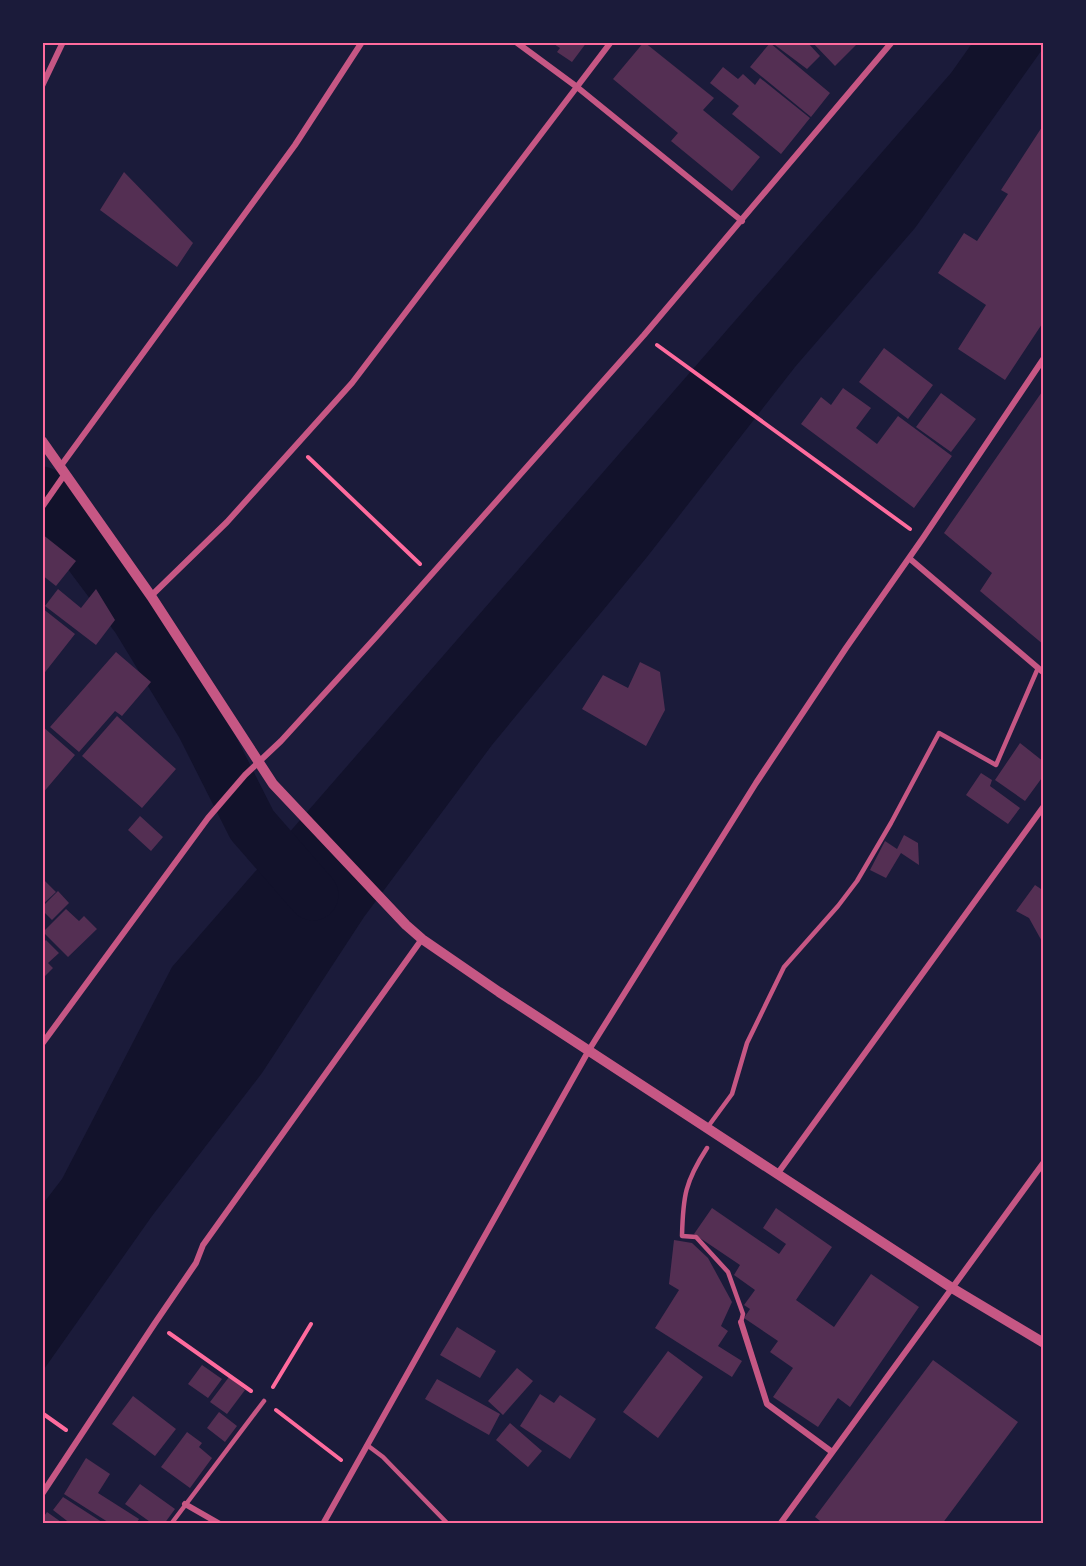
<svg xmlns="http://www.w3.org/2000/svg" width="1086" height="1566" font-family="Lato,sans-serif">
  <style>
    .water { fill: #12122b }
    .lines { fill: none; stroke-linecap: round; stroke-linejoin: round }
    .river { stroke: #12122b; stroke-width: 51 }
    .building { fill: #542f53 }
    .path { stroke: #ff6b9d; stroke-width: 4 }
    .service { stroke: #c65784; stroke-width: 4.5 }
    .minor { stroke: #c65784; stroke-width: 6 }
    .tertiary { stroke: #c65784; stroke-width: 10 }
    .neatline { fill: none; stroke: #ff6b9d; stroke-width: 2 }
  </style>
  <rect width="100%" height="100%" fill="#1b1b3a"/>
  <path class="water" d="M 973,42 L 1044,42 L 1044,47 L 915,228 L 795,367 L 647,557 L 492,745 L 364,917 L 262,1073 L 152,1216 L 42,1372 L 42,1205 L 62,1179 L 172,967 L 951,73 Z"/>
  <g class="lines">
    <path class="river" d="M 42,492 L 137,619 L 202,726 L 252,825 L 313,895"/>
  </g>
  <path class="building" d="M 551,42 L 587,42 L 572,62 L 557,52 L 560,48 Z
    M 644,42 L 714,98 L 703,110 L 760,157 L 732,191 L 671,141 L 678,133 L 613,79 Z
    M 771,42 L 807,42 L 820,56 L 807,69 Z
    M 812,42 L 852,42 L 856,45 L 835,66 Z
    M 770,43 L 830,93 L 811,117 L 750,67 Z
    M 723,67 L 738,79 L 743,74 L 755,85 L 760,78 L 810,118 L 781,154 L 732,114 L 739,106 L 710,83 Z
    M 1042,127 L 1044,128 L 1044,321 L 1005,380 L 958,349 L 986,305 L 938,273 L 964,233 L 977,241 L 1008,194 L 1001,190 Z
    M 124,172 L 193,243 L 177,267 L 100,210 Z
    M 884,348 L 933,385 L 908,419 L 859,382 Z
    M 843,388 L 871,408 L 856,428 L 877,444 L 898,416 L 952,456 L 914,508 L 801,424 L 821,397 L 831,405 Z
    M 1044,389 L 1044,645 L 980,591 L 992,573 L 944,533 Z
    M 941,393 L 976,419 L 951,452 L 916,427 Z
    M 42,534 L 76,561 L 56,586 L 42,575 Z
    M 58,589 L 81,608 L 96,589 L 115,620 L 96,645 L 45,606 Z
    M 42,608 L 75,634 L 42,676 Z
    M 116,652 L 151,682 L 122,716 L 115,711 L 79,752 L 50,727 Z
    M 640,662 L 660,672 L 665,710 L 646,746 L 582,709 L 603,675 L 628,688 Z
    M 117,716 L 176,769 L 142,808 L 82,756 Z
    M 42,726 L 75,755 L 42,794 Z
    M 1020,743 L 1044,762 L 1044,775 L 1025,801 L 995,780 Z
    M 981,773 L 992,780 L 990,786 L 1020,808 L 1008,824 L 966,795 Z
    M 140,816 L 163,837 L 151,851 L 128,830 Z
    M 904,835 L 918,843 L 919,865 L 901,853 L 886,878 L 870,870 L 885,841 L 897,849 Z
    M 42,878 L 56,892 L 42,905 Z
    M 1035,885 L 1044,891 L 1044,945 L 1029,918 L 1016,911 Z
    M 58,891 L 69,903 L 52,920 L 42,910 L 42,907 Z
    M 66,909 L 79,921 L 84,916 L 97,929 L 68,957 L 43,932 Z
    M 46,940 L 59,953 L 48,963 L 53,968 L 42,979 L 42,944 Z
    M 712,1208 L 779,1254 L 786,1244 L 763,1228 L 776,1208 L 832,1247 L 796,1300 L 834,1327 L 871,1274 L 919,1307 L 850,1407 L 838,1398 L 818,1427 L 773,1397 L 793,1368 L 770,1352 L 778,1341 L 744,1318 L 750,1309 L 744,1305 L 755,1290 L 734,1275 L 740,1265 L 694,1234 Z
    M 674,1240 L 692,1243 L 708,1258 L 732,1302 L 721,1326 L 728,1331 L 718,1346 L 742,1361 L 732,1377 L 655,1328 L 679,1290 L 669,1284 Z
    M 457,1327 L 496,1351 L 480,1378 L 440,1355 Z
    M 668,1351 L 703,1377 L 658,1438 L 623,1412 Z
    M 933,1360 L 1018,1422 L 942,1524 L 824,1524 L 815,1517 Z
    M 202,1365 L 222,1379 L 208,1398 L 188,1384 Z
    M 517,1368 L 533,1381 L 503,1415 L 488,1401 Z
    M 229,1377 L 245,1390 L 227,1414 L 210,1402 Z
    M 437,1379 L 500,1414 L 489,1435 L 425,1399 Z
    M 540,1394 L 554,1403 L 560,1395 L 596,1419 L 570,1459 L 520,1426 Z
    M 133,1396 L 176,1429 L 155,1456 L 112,1424 Z
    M 219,1412 L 237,1426 L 225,1442 L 207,1428 Z
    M 510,1423 L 542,1451 L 528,1467 L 496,1440 Z
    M 187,1432 L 202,1443 L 199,1447 L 212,1458 L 190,1488 L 161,1467 Z
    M 86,1458 L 110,1474 L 98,1493 L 139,1519 L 136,1524 L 111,1524 L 64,1494 Z
    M 140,1484 L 175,1509 L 164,1524 L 153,1524 L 125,1504 Z
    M 63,1497 L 105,1524 L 71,1524 L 53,1510 Z
    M 47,1512 L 64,1524 L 42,1524 L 42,1519 Z"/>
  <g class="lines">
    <path class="path" d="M 657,345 L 910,529
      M 308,457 L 420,564
      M 169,1333 L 251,1391
      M 273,1387 L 311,1324
      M 276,1410 L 341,1460
      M 42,1413 L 66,1430"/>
    <path class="service" d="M 707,1128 L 732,1094 L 747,1043 L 784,967 L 838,906 L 857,881 L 891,823 L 939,733 L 996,765 L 1038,668
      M 707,1148 C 685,1182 683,1196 682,1236 L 696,1237 L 728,1272 L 743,1314 L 741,1322
      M 367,1445 L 383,1457 L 448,1524
      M 171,1524 L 264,1401"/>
    <path class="minor" d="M 516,42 L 577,87 L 742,221
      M 42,86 L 63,42
      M 60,467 L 295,145 L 362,42
      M 42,507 L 65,474
      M 909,558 L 1044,673
      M 151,596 L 227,522 L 352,383 L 611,42
      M 42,1044 L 208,818 L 245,775 L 281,741 L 376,637 L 644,335 L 892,42
      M 778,1173 L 1044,806
      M 741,1322 L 767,1404 L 832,1452
      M 42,1494 L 155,1323 L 196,1263 L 203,1245 L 422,939
      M 185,1504 L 220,1524
      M 323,1524 L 589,1050 L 756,783 L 846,648 L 923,538 L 1044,358
      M 780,1524 L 1044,1162"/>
    <path class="tertiary" d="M 42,441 L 151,596 L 273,784 L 406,925 L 422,939 L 499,992 L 952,1288 L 1044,1343"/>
  </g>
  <rect width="1086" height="1566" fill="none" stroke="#1b1b3a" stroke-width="87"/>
  <rect x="44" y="44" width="998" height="1478" class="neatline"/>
</svg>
